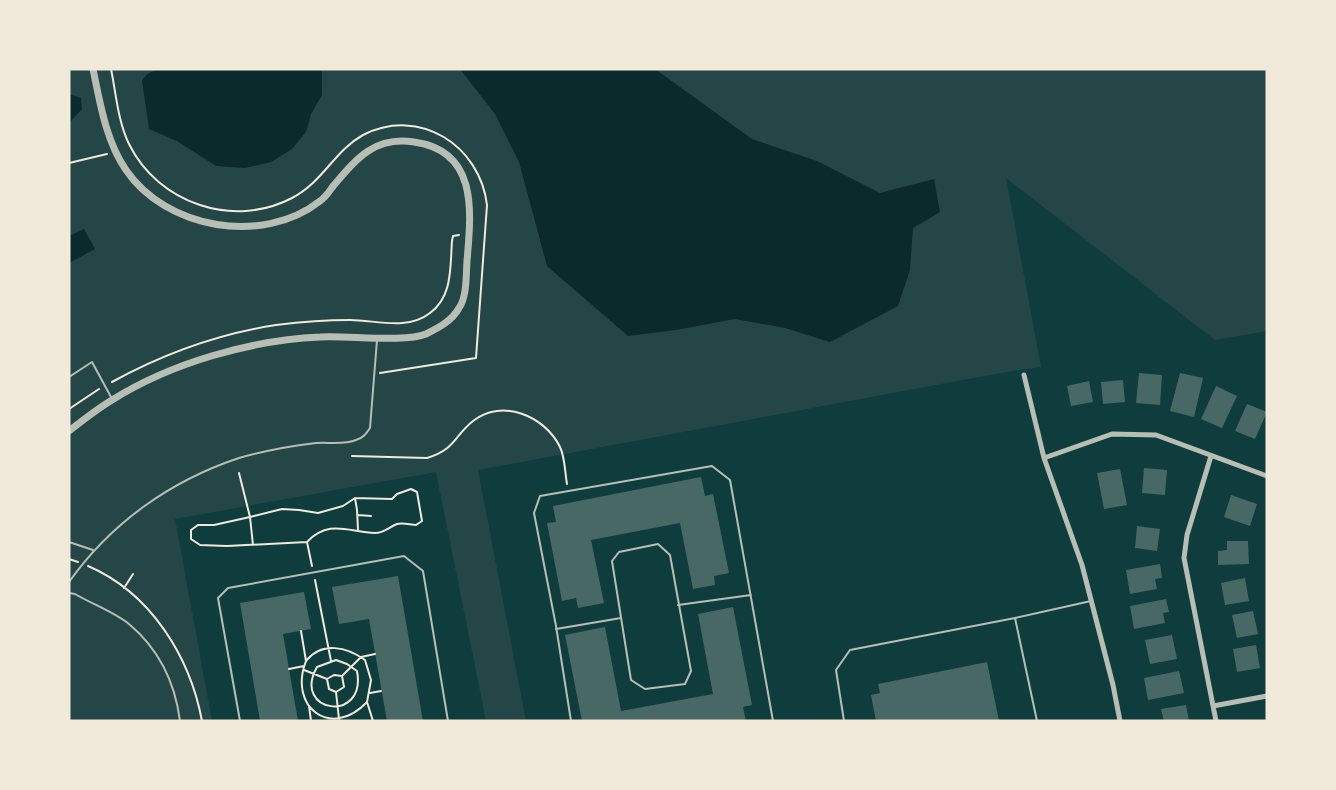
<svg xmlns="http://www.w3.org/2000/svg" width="1336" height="790" font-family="Helvetica,sans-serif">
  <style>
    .green { fill: #244646 }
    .water { fill: #0a2a2b }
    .building { fill: #486865 }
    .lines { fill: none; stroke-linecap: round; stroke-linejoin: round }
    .path { stroke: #f1e9da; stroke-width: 2 }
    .service { stroke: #b8beb3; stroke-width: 2 }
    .minor { stroke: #b8beb3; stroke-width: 5 }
    .tertiary { stroke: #b8beb3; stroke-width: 7 }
  </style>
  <rect width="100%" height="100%" fill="#0f3d3e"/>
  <path class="green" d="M 69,69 L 1267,69 L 1267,331 L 1215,340 L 1006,178 L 1041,367 L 1006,372 L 478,470 L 526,721 L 486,721 L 436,472 L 175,519 L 212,721 L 69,721 Z"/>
  <path class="water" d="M 165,69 L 322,69 L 322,95 L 311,114 L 306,132 L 292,149 L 271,162 L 245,168 L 216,166 L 177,141 L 149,129 L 142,81 C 147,71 154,71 165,69 Z
    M 460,69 L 655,69 L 752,139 L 817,161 L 880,193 L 934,179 L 940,212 L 913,228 L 910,270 L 898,306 L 830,342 L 785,328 L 735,319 L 676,330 L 628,336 L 547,266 L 519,162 L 495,114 Z
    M 69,94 L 81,98 L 82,109 L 69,123 Z
    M 84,229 L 95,249 L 69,263 L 69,236 Z"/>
  <path class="building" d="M 1139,373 L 1162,375 L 1160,405 L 1136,403 Z
    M 1180,373 L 1203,378 L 1194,417 L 1170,411 Z
    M 1123,380 L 1125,402 L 1103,404 L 1101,382 Z
    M 1089,381 L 1093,402 L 1071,406 L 1067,386 Z
    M 1216,386 L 1237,396 L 1222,428 L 1201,419 Z
    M 1247,404 L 1267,412 L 1255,439 L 1235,431 Z
    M 1144,468 L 1167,470 L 1165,495 L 1142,493 Z
    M 1120,469 L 1127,505 L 1104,509 L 1097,473 Z
    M 701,477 L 705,496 L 713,494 L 729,573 L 714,576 L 715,585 L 693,589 L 680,523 L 591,540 L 604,603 L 578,608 L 576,598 L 562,601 L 547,523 L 556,522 L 553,506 Z
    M 1231,495 L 1257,504 L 1250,526 L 1224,517 Z
    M 1137,526 L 1160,529 L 1157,551 L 1135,548 Z
    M 1227,541 L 1248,541 L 1249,564 L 1218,565 L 1218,551 L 1227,550 Z
    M 1160,564 L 1162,578 L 1155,579 L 1157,589 L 1130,594 L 1126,570 Z
    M 398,576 L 423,721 L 387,721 L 369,619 L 339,624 L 332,587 Z
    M 1245,578 L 1249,601 L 1225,605 L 1221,583 Z
    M 304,592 L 311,629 L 283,634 L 298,721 L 260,721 L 240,603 Z
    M 1166,599 L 1169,612 L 1163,613 L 1165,623 L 1134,629 L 1130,606 Z
    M 733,607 L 752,705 L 743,707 L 746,721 L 582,721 L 565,635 L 605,627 L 621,711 L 713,694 L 698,614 Z
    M 1253,611 L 1258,634 L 1237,638 L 1232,615 Z
    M 1172,635 L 1177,659 L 1150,664 L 1145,640 Z
    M 1256,645 L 1260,668 L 1237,672 L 1233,649 Z
    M 987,662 L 999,721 L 876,721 L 871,695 L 880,693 L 878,684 Z
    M 1179,671 L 1184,693 L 1148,700 L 1144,678 Z
    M 1186,705 L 1189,721 L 1164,721 L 1161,709 Z"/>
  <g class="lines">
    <path class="path" d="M 111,69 C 116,93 118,122 129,144 C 158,203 233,229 292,198 C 324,181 334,151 363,135 C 420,106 480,146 487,205 L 476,358 L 380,373
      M 69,163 L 107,154
      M 112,382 C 163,354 218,334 276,325 C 300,322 325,320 350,320 C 376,320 407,331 430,313 C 453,296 450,267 452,241 L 453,236 L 459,235
      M 69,409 L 99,389
      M 352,456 L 427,458 C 456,449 454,436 473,421 C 502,398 545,416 560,447 C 565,457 565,473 567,484
      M 239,473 L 250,517 L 282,509 L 299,510 L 318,513 L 343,506 L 355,498 L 392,499 L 397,494 L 411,489 L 417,492 L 422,521 L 416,525 C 411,525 403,522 397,524 C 389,527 384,533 375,533 C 348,532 329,519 307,542 L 227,546 L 200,545 L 191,539 L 191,530 L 198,525 L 214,525 L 250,517 L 253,545
      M 355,498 L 357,510 L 358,530
      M 358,515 L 371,516
      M 307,542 L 312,566
      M 69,559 L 78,562
      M 88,566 C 151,593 190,657 202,721
      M 315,580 L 331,661
      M 124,588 L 133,574
      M 301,631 L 306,661 C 322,641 347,647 365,660 L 371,680 L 367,702 L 373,721
      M 336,660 L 347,664 L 357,671 C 367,724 291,713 317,667 Z
      M 306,661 C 288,707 331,740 367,702
      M 289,669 L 304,666
      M 304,670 L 327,679 L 334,675 L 342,676 L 344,687 L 336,692 L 339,719
      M 343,675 L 361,657 L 375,654
      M 327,679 L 329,689 L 336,692
      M 370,693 L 381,691
      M 309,706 L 311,721"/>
    <path class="service" d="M 69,377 L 92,362 L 111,397
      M 69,542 L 93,550
      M 658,544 L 670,555 L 691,671 L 685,684 L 645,689 L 631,680 L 612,561 L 619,552 Z
      M 69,582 C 111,523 170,481 239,458 C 264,451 290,446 316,443 C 328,442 345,445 356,440 C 363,438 366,434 370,428 L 377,340
      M 69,593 L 75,594 C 92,604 114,612 129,624 C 160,650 175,682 180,721
      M 678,605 L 751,595
      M 556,629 L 621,618
      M 240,721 L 218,598 L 228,588 L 404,556 L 423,571 L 448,721
      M 571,721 L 556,626 L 534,513 L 540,496 L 712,466 L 730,480 L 773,721
      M 844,721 L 836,670 L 850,650 L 1015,618
      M 1037,721 L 1015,618 L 1091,601"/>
    <path class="minor" d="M 1024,375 L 1044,458 L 1082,565 L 1113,685 L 1120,721
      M 1211,456 L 1187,535 L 1184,558 L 1216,721
      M 1044,458 L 1112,434 L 1156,435 L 1267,476
      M 1213,706 L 1267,696"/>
    <path class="tertiary" d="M 69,431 C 83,420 97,409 112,400 C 171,363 251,340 320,337 C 345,335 405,343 426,334 C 438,328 452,321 459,308 C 467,297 466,275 467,261 C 471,213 479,151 414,142 C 375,136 357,158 334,185 C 330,190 326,197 320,201 C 263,246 166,229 126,170 C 106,141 100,103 93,69"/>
  </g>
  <rect width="1336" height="790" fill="none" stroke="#f1e9da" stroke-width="141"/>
</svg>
